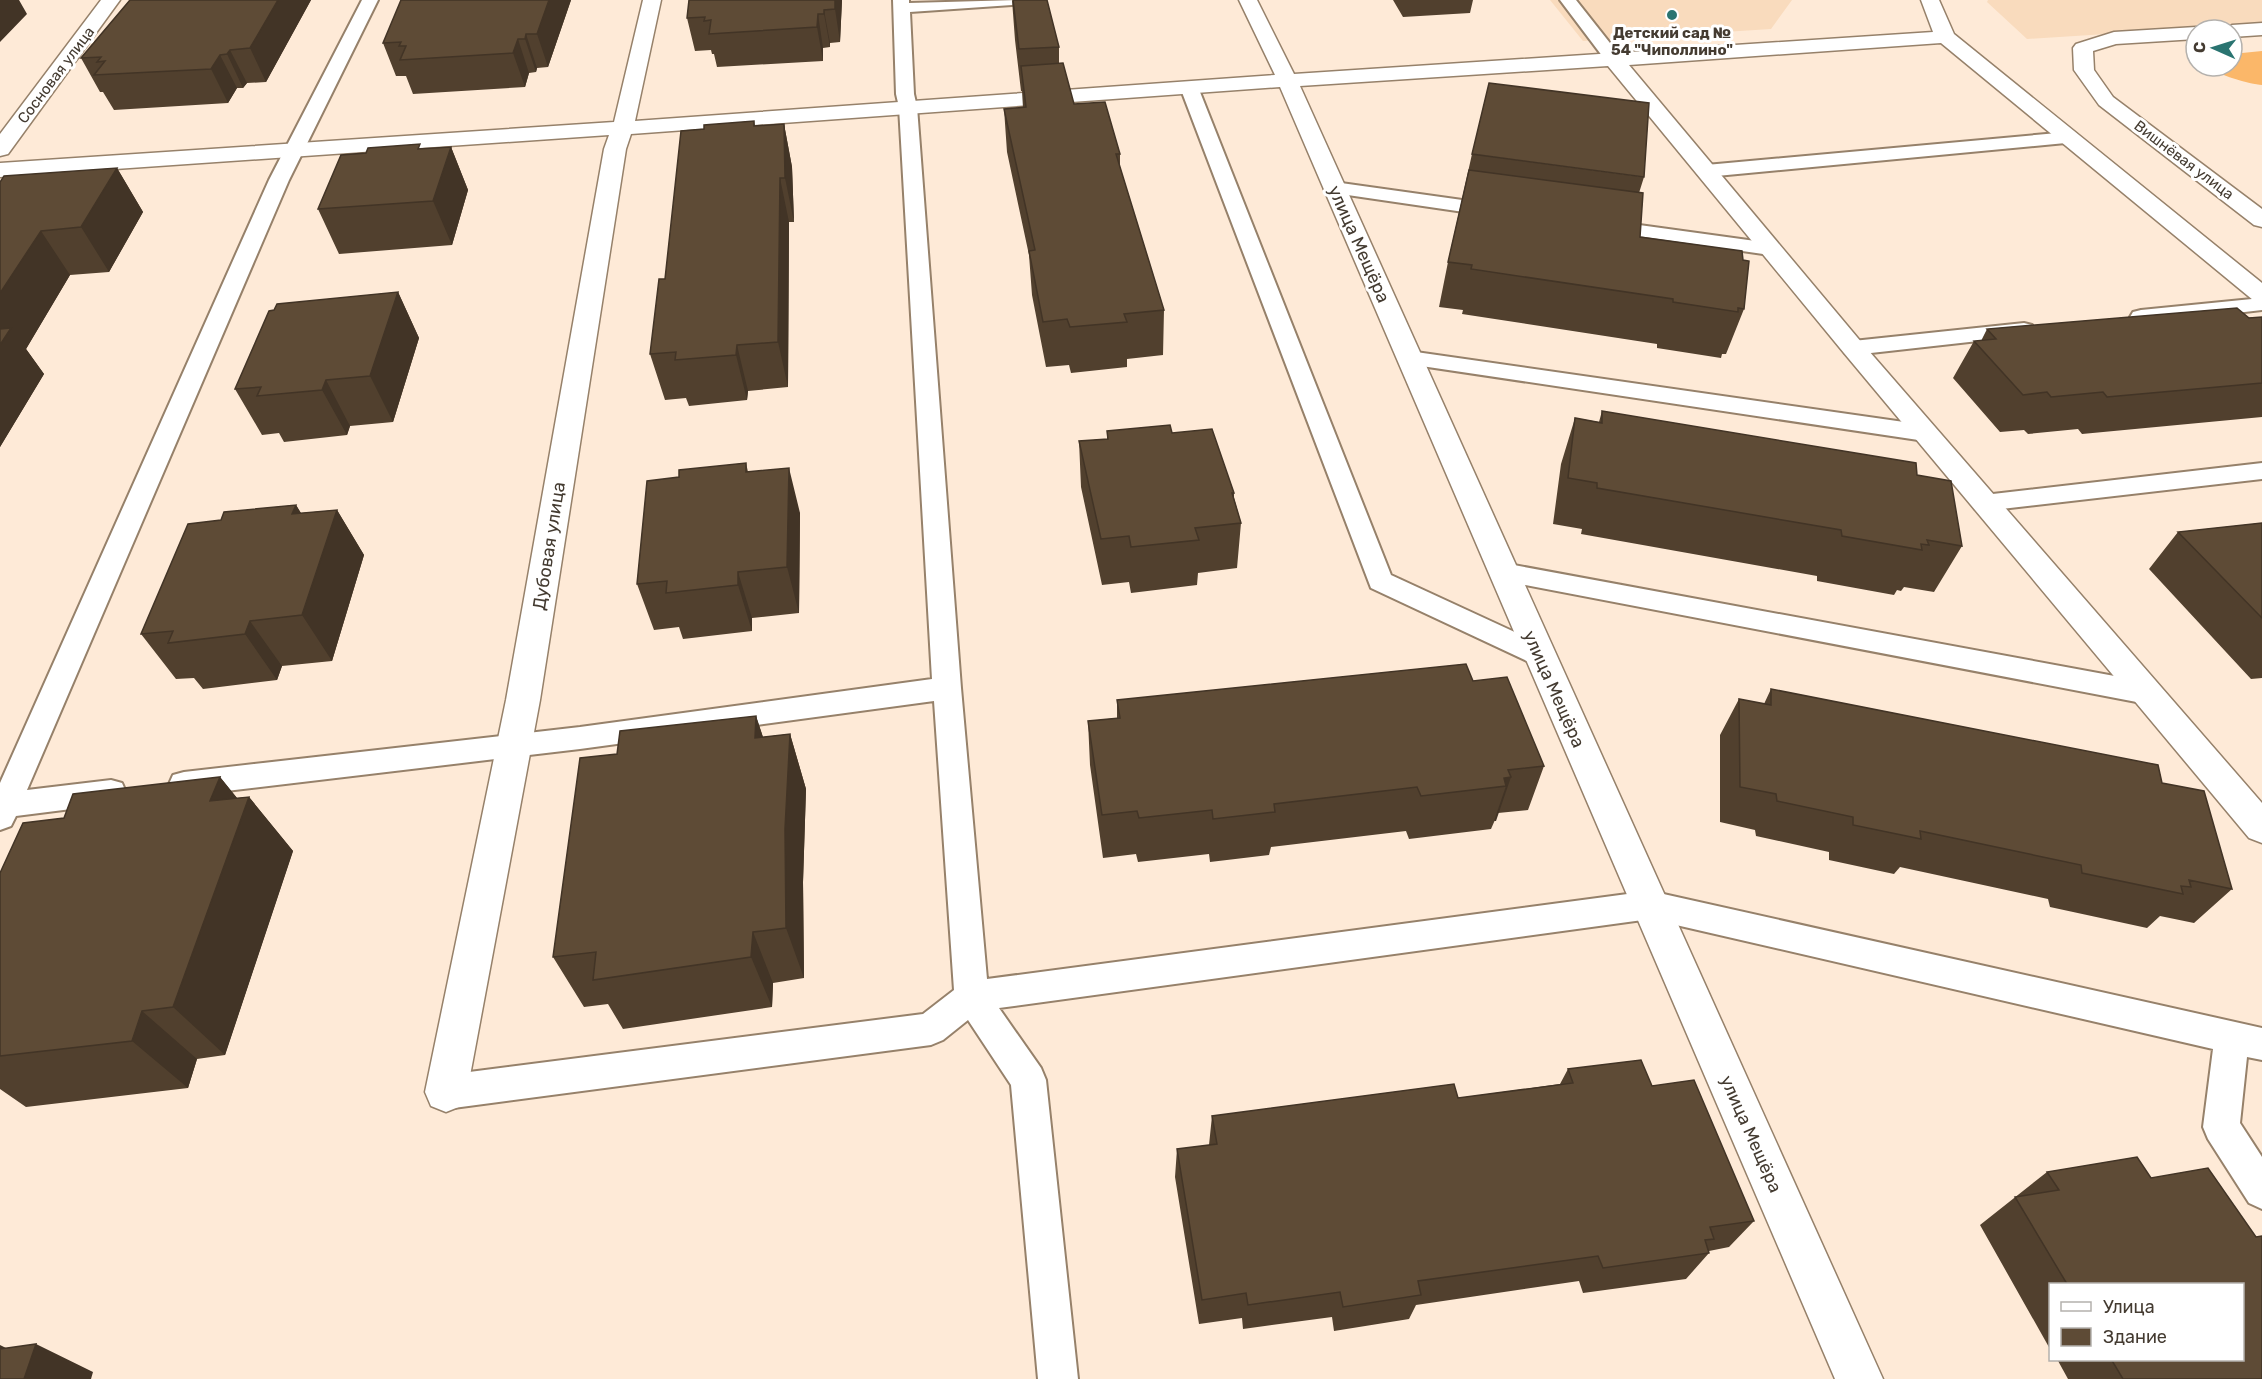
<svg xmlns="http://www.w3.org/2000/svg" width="2262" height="1379" font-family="Rubik,sans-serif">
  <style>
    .built { fill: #f9dbbd }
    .water { fill: #fbb769 }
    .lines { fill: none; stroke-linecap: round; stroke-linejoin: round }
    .service-casing { stroke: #96816a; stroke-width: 4 }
    .minor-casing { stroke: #96816a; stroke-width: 3 }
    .service { fill: #fff; fill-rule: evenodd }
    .minor { fill: #fff; fill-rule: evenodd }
    .wall { fill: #51402e }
    .shaded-wall { fill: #423426 }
    .building { fill: #5e4b36; stroke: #423426; stroke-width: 1.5 }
    .poi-dot { fill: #2a7471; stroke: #fff; stroke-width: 2 }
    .labels { text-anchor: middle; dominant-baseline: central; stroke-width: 6; stroke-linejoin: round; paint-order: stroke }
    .far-poi-label { font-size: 15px; font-weight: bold; fill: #443b31; stroke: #fff }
    .far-street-label { font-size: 15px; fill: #443b31; stroke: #fff }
    .street-label { font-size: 18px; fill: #443b31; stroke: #fff }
  </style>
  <rect width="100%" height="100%" fill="#feead7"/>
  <path class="built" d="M 1550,0 L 1792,0 L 1771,29 L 1583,41 Z
    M 1988,0 L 2262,0 L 2262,24 L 2027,39 L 1987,2 Z"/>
  <path class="water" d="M 2262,51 L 2262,85 C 2250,84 2216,75 2209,66 L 2232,66 L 2232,54 Z"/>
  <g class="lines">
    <g class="service-casing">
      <path id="service" d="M 362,0 L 378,0 L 289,180 L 27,790 L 111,780 L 122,783 L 126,792 L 122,801 L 111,804 L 16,816 L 11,826 L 0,830 L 0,783 L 269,180 Z
        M 893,0 L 909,0 L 909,3 L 1020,0 L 1012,5 L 910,12 L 914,94 L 917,107 L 961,688 L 987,979 L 1650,891 L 2262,1028 L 2262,1060 L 2247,1057 L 2240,1123 L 2262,1157 L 2262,1209 L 2249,1203 L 2208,1139 L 2203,1127 L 2213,1049 L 1650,919 L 999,1008 L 1041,1068 L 1046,1080 L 1078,1379 L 1038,1379 L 1011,1085 L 968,1020 L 943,1040 L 931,1045 L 446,1109 L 433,1104 L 428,1092 L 433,1080 L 446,1075 L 923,1014 L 954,990 L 934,701 L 580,749 L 184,796 L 173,793 L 169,784 L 173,775 L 184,772 L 580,727 L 932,679 L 899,107 L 896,94 Z
        M 1560,0 L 1576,0 L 1621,57 L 1624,61 L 1621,65 L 1609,65 Z
        M 1189,82 L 1195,83 L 1198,87 L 1391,575 L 1549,648 L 1553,655 L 1549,662 L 1539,665 L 1529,662 L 1371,588 L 1180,87 L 1183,83 Z
        M 2069,132 L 2076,134 L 2078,138 L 2076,142 L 1706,177 L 1699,175 L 1696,171 L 1699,167 L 1706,165 Z
        M 1334,182 L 1498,205 L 1505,207 L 1508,211 L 1505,215 L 1498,217 L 1327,192 L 1324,188 L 1327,184 Z
        M 1603,220 L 1770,243 L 1777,245 L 1780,249 L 1777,253 L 1770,255 L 1596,230 L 1593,226 L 1596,222 Z
        M 2262,298 L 2262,310 L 2141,324 L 2133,322 L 2130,317 L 2133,312 L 2141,310 Z
        M 2024,323 L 2032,325 L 2035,330 L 2032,335 L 1853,355 L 1845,353 L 1842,348 L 1845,343 L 1853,341 Z
        M 1409,351 L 1925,425 L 1933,428 L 1937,433 L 1933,438 L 1925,441 L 1401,363 L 1398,358 L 1401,353 Z
        M 2262,463 L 2262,479 L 1984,511 L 1975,509 L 1971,503 L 1975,497 L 1984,495 Z
        M 1503,563 L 2147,682 L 2157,685 L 2161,693 L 2157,701 L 2147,704 L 1494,579 L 1490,572 L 1494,565 Z"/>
    </g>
    <g class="minor-casing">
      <path id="minor" d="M 101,0 L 120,0 L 8,154 L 0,156 L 0,134 Z
        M 643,0 L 661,0 L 635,121 L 1275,75 L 1239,0 L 1257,0 L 1294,74 L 1933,32 L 1921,0 L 1939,0 L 1954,34 L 2262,283 L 2262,302 L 2253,300 L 1941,43 L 1629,65 L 1862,343 L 2262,803 L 2262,843 L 2249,838 L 1844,353 L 1608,66 L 1300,86 L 1883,1379 L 1835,1379 L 1280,87 L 631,134 L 626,149 L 540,700 L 467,1092 L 461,1106 L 446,1112 L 431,1106 L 425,1092 L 506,700 L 604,149 L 609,135 L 0,177 L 0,163 L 614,122 Z
        M 2262,23 L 2262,35 L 2232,37 L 2232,30 L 2223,30 L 2232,25 Z
        M 2196,27 L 2204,30 L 2196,30 L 2196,39 L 2116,44 L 2093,51 L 2094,70 L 2113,97 L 2262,209 L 2262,227 L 2254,225 L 2099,105 L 2074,70 L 2073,48 L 2076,44 L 2114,32 Z"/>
    </g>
    <use href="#service" class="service"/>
    <use href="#minor" class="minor"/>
  </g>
  <path class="wall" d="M 130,0 L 311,0 L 266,82 L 247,83 L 243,88 L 237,88 L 228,103 L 114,110 L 103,92 L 100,92 L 81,58 Z
    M 571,0 L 548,67 L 537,68 L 536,72 L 529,73 L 525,87 L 413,94 L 406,76 L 396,76 L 383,43 Z
    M 689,0 L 842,0 L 840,42 L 830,43 L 830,47 L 823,48 L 823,61 L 717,67 L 714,54 L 712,54 L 711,50 L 695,51 L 687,18 Z
    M 1012,0 L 1059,47 L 1059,63 L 1074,104 L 1120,154 L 1120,167 L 1164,310 L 1163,355 L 1127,359 L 1127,367 L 1071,373 L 1069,365 L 1046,367 L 1032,295 L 1029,255 L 1007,152 L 1004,109 L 1023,108 L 1022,91 L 1021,91 L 1015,40 Z
    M 1393,0 L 1473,0 L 1470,13 L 1403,17 Z
    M 754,121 L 755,126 L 784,124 L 792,167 L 794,222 L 789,222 L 788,387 L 748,391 L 747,400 L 689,406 L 686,398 L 665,400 L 650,354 L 665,279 L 704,129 Z
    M 451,147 L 468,190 L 452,245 L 339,254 L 318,209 L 422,149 Z
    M 1472,154 L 1644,177 L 1639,193 L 1640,237 L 1744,309 L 1726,354 L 1722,354 L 1721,358 L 1657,348 L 1657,344 L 1462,314 L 1463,310 L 1439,307 L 1448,262 Z
    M 117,168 L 143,212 L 109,272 L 70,275 L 26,349 L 44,374 L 0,447 L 0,182 Z
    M 398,292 L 419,338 L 393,422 L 350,426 L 347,435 L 284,442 L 279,433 L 262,435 L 235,389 Z
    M 2262,317 L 2262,417 L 2082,434 L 2078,429 L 2028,434 L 2024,430 L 2000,432 L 1953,378 L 1974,341 L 1981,341 L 1987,329 Z
    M 1602,411 L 1917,475 L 1962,546 L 1934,592 L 1904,587 L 1901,591 L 1897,590 L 1894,595 L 1817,581 L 1817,576 L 1581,534 L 1582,529 L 1553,524 L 1561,464 L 1575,418 L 1599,422 Z
    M 1107,431 L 1172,433 L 1234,493 L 1234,498 L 1241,523 L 1237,568 L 1198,573 L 1197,585 L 1131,593 L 1129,582 L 1102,585 L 1081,487 L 1079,441 L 1107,439 Z
    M 746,463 L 748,472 L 800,513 L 799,613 L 752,618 L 752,631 L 683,639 L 679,627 L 654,630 L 637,584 L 679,477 Z
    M 296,505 L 301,513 L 337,510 L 364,555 L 332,661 L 282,666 L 277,680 L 203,689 L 194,678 L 176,679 L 141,634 L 221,520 Z
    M 2262,523 L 2262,678 L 2251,679 L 2149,569 L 2178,532 Z
    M 1473,681 L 1544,766 L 1528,810 L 1498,813 L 1491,829 L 1409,839 L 1406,831 L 1271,847 L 1269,855 L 1210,862 L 1209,854 L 1138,862 L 1136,854 L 1103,858 L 1090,765 L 1088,721 L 1117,718 L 1117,700 Z
    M 1771,689 L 2162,783 L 2232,889 L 2194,923 L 2160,916 L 2147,928 L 2050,907 L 2048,899 L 1900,867 L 1894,874 L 1829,860 L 1829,852 L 1756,836 L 1755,830 L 1720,822 L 1720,735 L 1739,699 L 1764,704 Z
    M 756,716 L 763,737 L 790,734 L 806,789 L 803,882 L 804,978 L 773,983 L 772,1007 L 623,1029 L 608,1004 L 584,1007 L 553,957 L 617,754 Z
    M 220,777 L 237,798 L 249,797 L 293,851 L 225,1055 L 197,1059 L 188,1088 L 26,1107 L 0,1089 L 0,873 L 64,818 Z
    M 1568,1069 L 1652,1086 L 1754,1221 L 1729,1247 L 1709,1251 L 1709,1253 L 1686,1279 L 1583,1293 L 1579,1281 L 1416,1305 L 1409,1319 L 1334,1331 L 1332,1317 L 1243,1329 L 1242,1318 L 1199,1324 L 1175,1177 L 1177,1149 L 1209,1145 L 1212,1116 L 1458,1098 L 1560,1084 Z
    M 2047,1172 L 2151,1178 L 2256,1237 L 2262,1379 L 2068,1379 L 2057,1359 L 2242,1359 L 2242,1284 L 2050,1284 L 2050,1349 L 1980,1225 Z"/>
  <path class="shaded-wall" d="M 0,0 L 19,0 L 27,14 L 0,42 Z
    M 278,0 L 311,0 L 266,82 L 250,48 Z
    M 549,0 L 571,0 L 548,67 L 537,34 Z
    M 835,0 L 842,0 L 840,42 L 835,9 Z
    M 824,10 L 830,43 L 830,47 L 824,14 Z
    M 818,14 L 823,48 L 823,61 L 817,27 Z
    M 526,34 L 537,68 L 536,72 L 525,39 Z
    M 518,39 L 529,73 L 525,87 L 513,53 Z
    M 230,50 L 247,83 L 243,88 L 227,54 Z
    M 220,55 L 237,88 L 228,103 L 211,69 Z
    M 784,124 L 792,167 L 794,222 L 785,178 Z
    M 451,147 L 468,190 L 452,245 L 433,201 Z
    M 117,168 L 143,212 L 109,272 L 81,227 Z
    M 780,178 L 789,222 L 788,387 L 778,342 Z
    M 41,231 L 70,275 L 26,349 L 44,374 L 0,447 L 0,293 Z
    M 398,292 L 419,338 L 393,422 L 370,376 Z
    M 737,345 L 748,391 L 747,400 L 736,355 Z
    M 326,380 L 350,426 L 347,435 L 322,390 Z
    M 789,468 L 800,513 L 799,613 L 787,567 Z
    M 296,505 L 323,551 L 292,514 Z
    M 337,510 L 364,555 L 332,661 L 302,615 Z
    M 738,572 L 752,618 L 752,631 L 738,585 Z
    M 250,621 L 282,666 L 277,680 L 245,634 Z
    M 756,716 L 774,771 L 755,738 Z
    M 790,734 L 806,789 L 803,882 L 804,978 L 786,928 L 785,829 Z
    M 220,777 L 245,808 L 249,797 L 293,851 L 225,1055 L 173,1007 L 210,801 Z
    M 1511,777 L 1496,821 L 1494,821 L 1506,786 L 1504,778 Z
    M 753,932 L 773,983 L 772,1007 L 751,957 Z
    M 142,1011 L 197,1059 L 188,1088 L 132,1041 Z
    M 36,1344 L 93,1372 L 91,1379 L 14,1379 L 0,1373 L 0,1345 L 30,1360 Z"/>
  <path class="building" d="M 130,0 L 278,0 L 250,48 L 230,50 L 227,54 L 220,55 L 211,69 L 94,75 L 105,61 L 97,62 L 101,57 L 81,58 Z
    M 401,0 L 549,0 L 537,34 L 526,34 L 525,39 L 518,39 L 513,53 L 400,60 L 406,46 L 399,46 L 401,42 L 383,43 Z
    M 689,0 L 835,0 L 835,9 L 824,10 L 824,14 L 818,14 L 817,27 L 709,34 L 711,20 L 704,21 L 705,17 L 687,18 Z
    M 1013,0 L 1047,0 L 1059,47 L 1019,49 Z
    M 1063,63 L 1074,104 L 1105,102 L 1120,154 L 1116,154 L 1164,310 L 1124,314 L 1127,322 L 1070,327 L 1067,319 L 1043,322 L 1029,251 L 1035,250 L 1004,109 L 1026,107 L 1021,66 Z
    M 1489,83 L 1649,103 L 1644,177 L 1472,154 Z
    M 754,121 L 754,126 L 784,124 L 785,178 L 780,178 L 778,342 L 737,345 L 736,355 L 675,360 L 676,352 L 650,354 L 659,279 L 665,279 L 681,131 L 704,129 L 704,125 Z
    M 420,144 L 418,149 L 451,147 L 433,201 L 318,209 L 341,155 L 366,153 L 368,148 Z
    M 117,168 L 81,227 L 41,231 L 0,293 L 0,182 L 4,176 Z
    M 1469,170 L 1643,193 L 1640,237 L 1742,251 L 1743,260 L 1749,261 L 1744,309 L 1738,308 L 1738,312 L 1673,302 L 1673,299 L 1471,269 L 1472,265 L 1448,262 Z
    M 398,292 L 370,376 L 326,380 L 322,390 L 257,396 L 261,387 L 235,389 L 269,311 L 274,310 L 277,304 Z
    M 2237,308 L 2249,318 L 2262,317 L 2262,383 L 2107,397 L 2103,392 L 2051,397 L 2047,392 L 2023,395 L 1974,341 L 1996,339 L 1987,329 Z
    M 11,328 L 0,345 L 0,329 Z
    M 1602,411 L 1916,463 L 1917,475 L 1951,481 L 1962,546 L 1927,540 L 1929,545 L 1921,544 L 1922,550 L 1842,536 L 1841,530 L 1597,488 L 1597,483 L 1568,478 L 1575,418 L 1602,423 Z
    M 1170,425 L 1172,433 L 1212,429 L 1234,493 L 1232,493 L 1241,523 L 1195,528 L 1199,540 L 1131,547 L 1129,536 L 1101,539 L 1079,441 L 1108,439 L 1107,431 Z
    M 746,463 L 746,472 L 789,468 L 787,567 L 738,572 L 738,585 L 666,593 L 667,581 L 637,584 L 647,481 L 679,477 L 679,470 Z
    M 296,505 L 292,514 L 337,510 L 302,615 L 250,621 L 245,634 L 168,643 L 173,631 L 141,634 L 188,524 L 221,520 L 224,512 Z
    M 2262,523 L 2262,618 L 2178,532 Z
    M 1466,664 L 1473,681 L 1507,677 L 1544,766 L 1508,770 L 1511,777 L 1504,778 L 1506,786 L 1421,796 L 1417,787 L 1274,804 L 1275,812 L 1213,819 L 1212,810 L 1139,818 L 1137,811 L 1102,815 L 1088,721 L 1120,718 L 1117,700 Z
    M 1771,689 L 2158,765 L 2162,783 L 2204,791 L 2232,889 L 2189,880 L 2191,887 L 2181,886 L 2183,894 L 2082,873 L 2081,865 L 1920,831 L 1921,839 L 1853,825 L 1853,817 L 1777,801 L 1776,794 L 1740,787 L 1739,699 L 1771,705 Z
    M 756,716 L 755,738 L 790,734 L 785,829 L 786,928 L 753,932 L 751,957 L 593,980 L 596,952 L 553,957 L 580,758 L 617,754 L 620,731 Z
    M 220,777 L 210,801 L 249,797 L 173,1007 L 142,1011 L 132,1041 L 0,1056 L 0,873 L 23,823 L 64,818 L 73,794 Z
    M 1641,1060 L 1652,1086 L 1694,1080 L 1754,1221 L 1710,1227 L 1714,1239 L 1705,1240 L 1709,1253 L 1603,1268 L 1598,1256 L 1418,1281 L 1421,1295 L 1343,1307 L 1340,1292 L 1248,1305 L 1246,1293 L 1202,1300 L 1177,1149 L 1217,1144 L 1212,1116 L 1454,1084 L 1458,1098 L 1573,1083 L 1568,1069 Z
    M 2137,1157 L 2151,1178 L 2208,1168 L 2256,1237 L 2262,1236 L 2262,1379 L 2123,1379 L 2111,1359 L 2242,1359 L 2242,1284 L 2067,1284 L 2015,1197 L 2059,1190 L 2047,1172 Z
    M 36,1344 L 24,1379 L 0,1379 L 0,1349 Z"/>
  <circle class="poi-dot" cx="1672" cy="15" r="6"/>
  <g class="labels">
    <g class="far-poi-label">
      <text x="1672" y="33">Детский сад №<tspan x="1672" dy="17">54 "Чиполлино"</tspan></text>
    </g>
    <g class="far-street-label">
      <text transform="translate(56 75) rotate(-53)">Сосновая улица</text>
      <text transform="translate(2184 160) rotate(37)">Вишнёвая улица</text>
    </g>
    <g class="street-label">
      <text transform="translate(1359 244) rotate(66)">улица Мещёра</text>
      <text transform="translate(549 546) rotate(-81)">Дубовая улица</text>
      <text transform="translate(1554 689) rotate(66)">улица Мещёра</text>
      <text transform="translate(1751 1134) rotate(66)">улица Мещёра</text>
    </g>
  </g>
  <rect x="2049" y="1283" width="195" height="78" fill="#ffffff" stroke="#b4b1ad" stroke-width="1.5"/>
  <rect x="2061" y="1302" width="30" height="9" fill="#ffffff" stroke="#b4b1ad" stroke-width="1.5"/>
  <text x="2103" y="1313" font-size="18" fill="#443b31">Улица</text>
  <rect x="2061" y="1328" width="30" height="18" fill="#5e4b36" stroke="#b4b1ad" stroke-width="1.5"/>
  <text x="2103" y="1343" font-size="18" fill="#443b31">Здание</text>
  <g transform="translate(2214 48) rotate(273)"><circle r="28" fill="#ffffff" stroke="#b4b1ad" stroke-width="1.5"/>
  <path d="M0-4.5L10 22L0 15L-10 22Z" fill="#2a7471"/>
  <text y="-9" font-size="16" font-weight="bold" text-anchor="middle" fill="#443b31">С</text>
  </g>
</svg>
